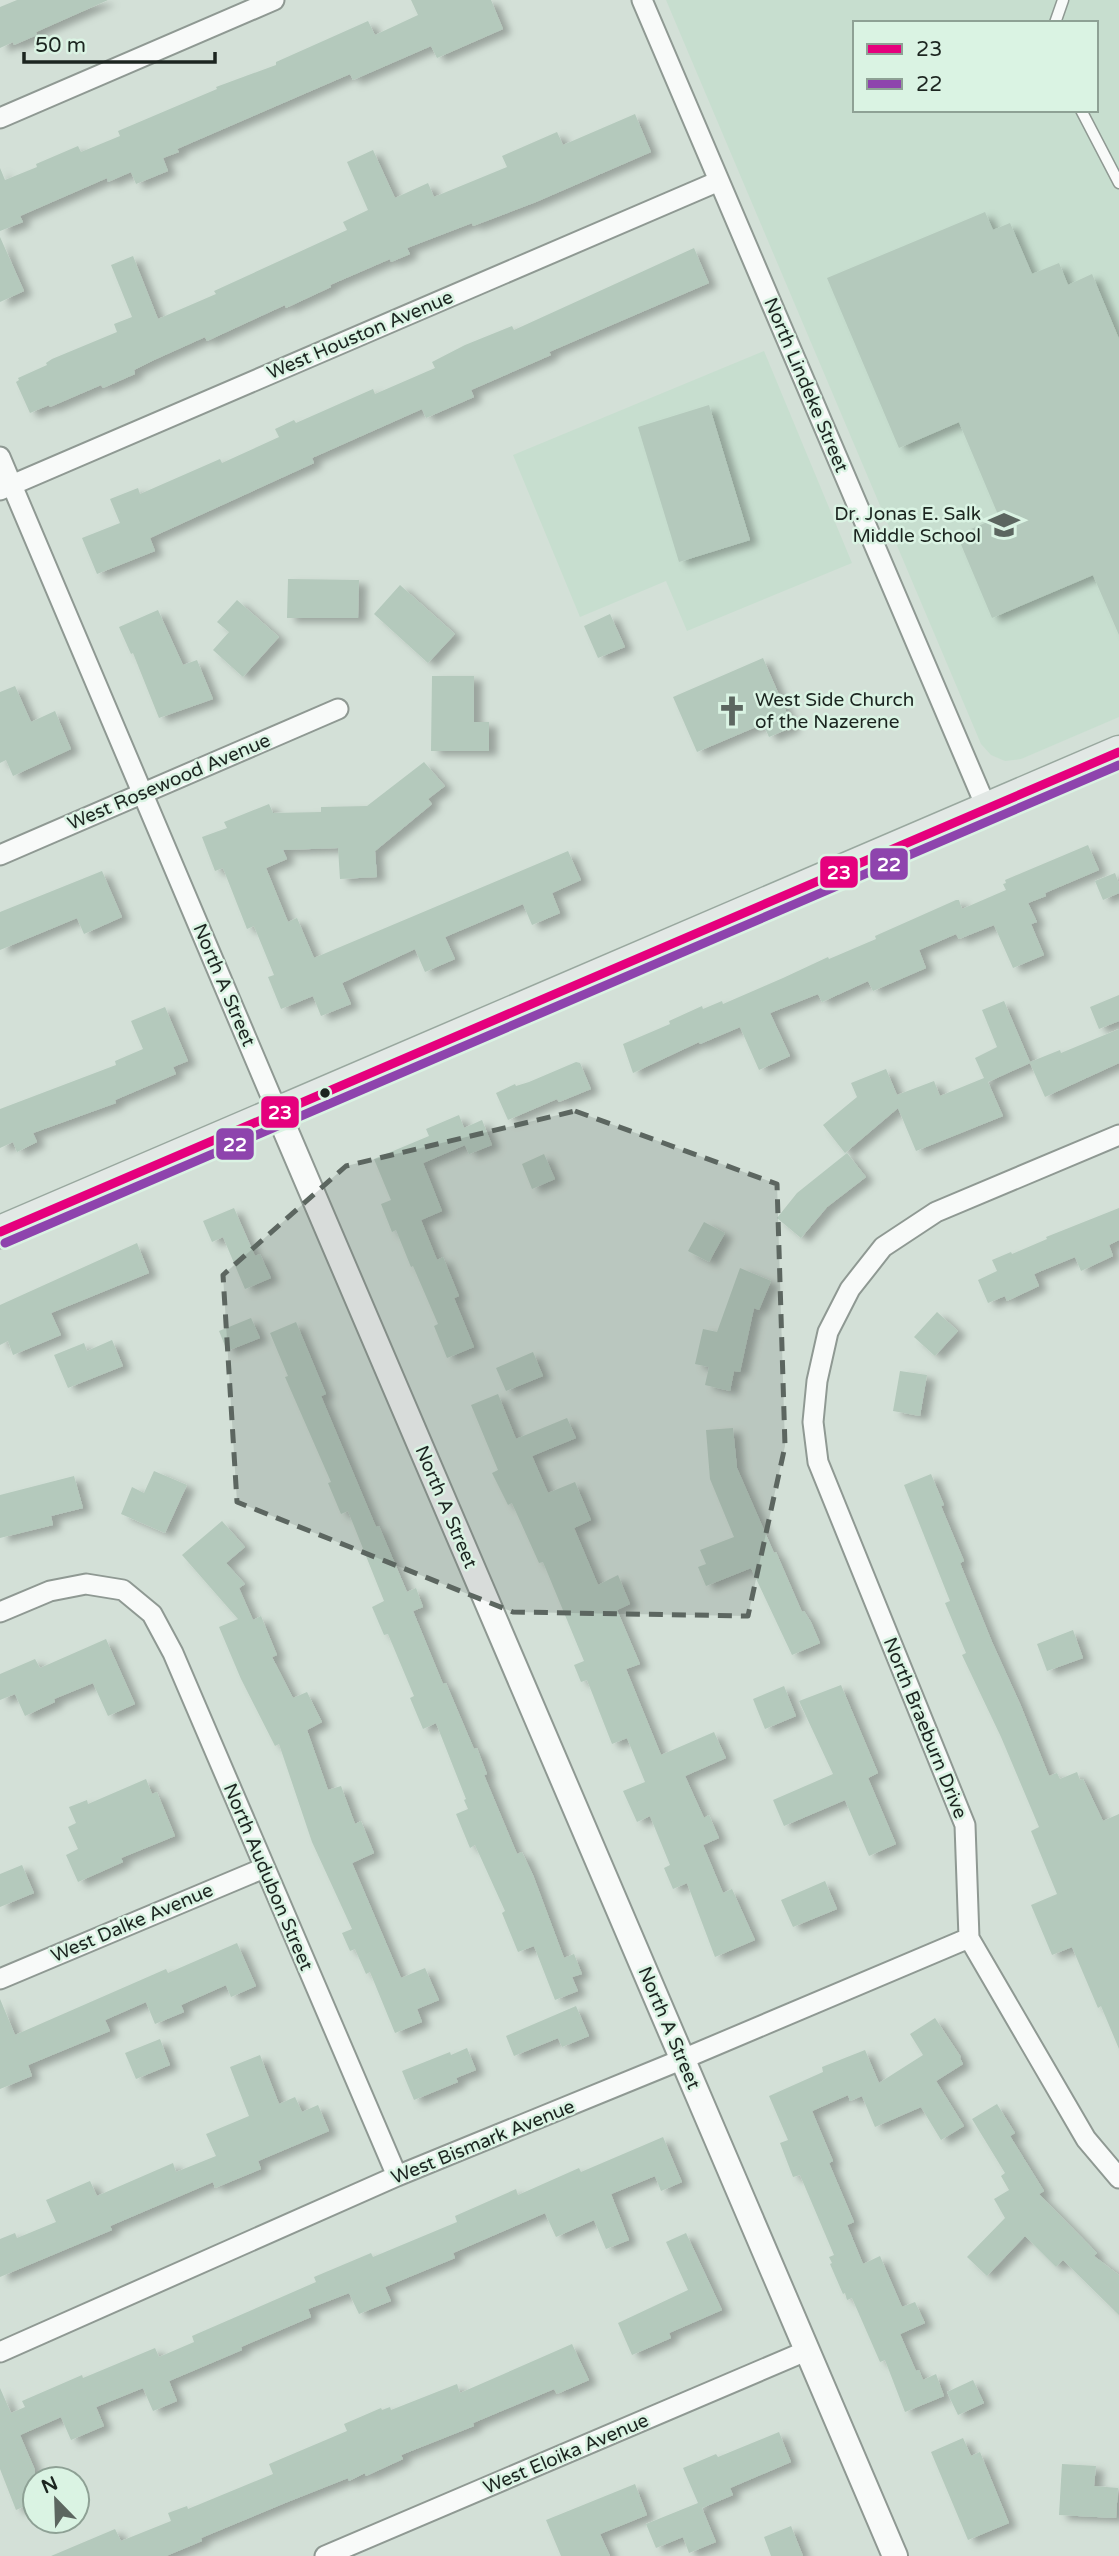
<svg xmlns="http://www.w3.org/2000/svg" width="1119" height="2556" font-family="'Varela Round',sans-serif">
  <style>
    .built { fill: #c7decf; fill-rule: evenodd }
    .building { fill: #b4c9bc; filter: url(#shadow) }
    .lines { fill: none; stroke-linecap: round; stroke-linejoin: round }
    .service-casing { stroke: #8f9993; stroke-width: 13 }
    .minor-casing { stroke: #8f9993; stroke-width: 23 }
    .tertiary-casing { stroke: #8f9993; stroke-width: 28 }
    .primary-casing { stroke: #99a89f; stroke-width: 35 }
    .service { stroke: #f8faf9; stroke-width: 10 }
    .minor { stroke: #f8faf9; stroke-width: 19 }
    .tertiary { stroke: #f8faf9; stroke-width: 24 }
    .primary { stroke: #e2e8e5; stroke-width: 32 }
    .bus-1-casing { stroke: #daf3e3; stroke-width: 14 }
    .bus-2-casing { stroke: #daf3e3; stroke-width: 14 }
    .bus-1 { stroke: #e5007d; stroke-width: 9 }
    .bus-2 { stroke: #8e44ad; stroke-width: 9 }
    .marked { fill: #5c6660; fill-opacity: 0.2; stroke: #5c6660; stroke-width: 5; stroke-dasharray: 14 9; stroke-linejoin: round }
    .bus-dot { fill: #1c2520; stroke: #daf3e3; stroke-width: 2.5 }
    .labels { text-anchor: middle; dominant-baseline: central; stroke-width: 5; stroke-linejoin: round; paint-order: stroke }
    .street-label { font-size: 19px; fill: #1c2520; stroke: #daf3e3 }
    .poi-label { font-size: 19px; fill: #1c2520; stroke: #daf3e3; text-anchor: end }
    .line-badge { stroke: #daf3e3; stroke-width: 2.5 }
    .badge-label { font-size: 19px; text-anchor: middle; font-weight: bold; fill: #fff }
  </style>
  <defs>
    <filter id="shadow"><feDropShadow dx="8" dy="4.5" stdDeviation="3.5" flood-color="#0004"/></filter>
  </defs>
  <rect width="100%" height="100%" fill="#d3e0d7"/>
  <path class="built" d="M 666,0 L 1119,0 L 1119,717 L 1021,759 L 1005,761 L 991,755 L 981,744 ZM 855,23 L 1096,23 L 1096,110 L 855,110 Z
    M 764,351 L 852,563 L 687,631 L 666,581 L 580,617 L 513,455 Z"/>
  <path class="building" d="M 17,0 L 108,0 L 36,32 L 37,35 L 14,45 L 13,42 L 0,48 L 0,7 Z
    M 411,0 L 491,0 L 503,29 L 437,58 L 431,46 L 353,80 L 350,74 L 177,149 L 179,152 L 163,158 L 168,171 L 136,184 L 131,172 L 108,182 L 107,178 L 20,216 L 23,222 L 0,231 L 0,168 L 5,180 L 37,167 L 36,164 L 78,146 L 81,152 L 120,136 L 118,131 L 217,89 L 216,87 L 276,65 L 276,62 L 368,21 L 375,35 L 418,15 Z
    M 635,114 L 651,152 L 536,202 L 473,226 L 472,223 L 407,248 L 410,254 L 391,262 L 390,259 L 330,285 L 331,287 L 286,308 L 285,305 L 207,341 L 205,337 L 154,360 L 134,370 L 135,374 L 103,388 L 101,385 L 50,407 L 49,405 L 30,413 L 16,382 L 19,380 L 18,378 L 47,365 L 46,363 L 52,359 L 117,332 L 114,324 L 132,317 L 111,265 L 133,256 L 158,319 L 216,294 L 214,291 L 347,230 L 343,222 L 368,210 L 347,162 L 373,150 L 395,198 L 428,183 L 434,197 L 507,167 L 502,156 L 557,132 L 563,145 Z
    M 985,212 L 993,230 L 1010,223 L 1032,274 L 1059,263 L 1068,285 L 1092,274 L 1119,339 L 1119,635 L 1093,575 L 992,618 L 957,535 L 999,517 L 959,422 L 899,448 L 827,278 Z
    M 0,237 L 24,291 L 0,302 Z
    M 694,248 L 709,283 L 549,352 L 551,355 L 471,390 L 474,397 L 426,418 L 422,409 L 312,458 L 314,463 L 150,538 L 155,551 L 97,574 L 82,538 L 120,523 L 110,499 L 138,488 L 140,494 L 220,459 L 222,463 L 279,437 L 275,429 L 294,420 L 296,423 L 373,389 L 375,394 L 435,368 L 432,362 L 465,345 L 512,326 L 514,330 Z
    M 709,405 L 750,540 L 679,562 L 638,427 Z
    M 288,579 L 359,580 L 358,618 L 287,618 Z
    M 400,585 L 455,634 L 428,663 L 374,614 Z
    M 237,600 L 279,637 L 243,677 L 213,650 L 229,632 L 217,622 Z
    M 158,610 L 183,665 L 197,660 L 213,699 L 159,718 L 133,653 L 131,654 L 119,627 Z
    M 610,614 L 625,647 L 598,658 L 584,626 Z
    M 763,658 L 793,727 L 769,737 L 763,724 L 697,752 L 673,697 Z
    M 432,676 L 474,676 L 474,722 L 489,722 L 489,751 L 431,751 Z
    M 15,686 L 31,722 L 55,711 L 71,749 L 13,776 L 6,760 L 0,763 L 0,692 Z
    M 424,762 L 445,786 L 428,799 L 432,804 L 375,851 L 377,877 L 340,879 L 338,848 L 283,850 L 287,859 L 266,868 L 288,922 L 297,918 L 314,958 L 568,851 L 581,880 L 552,893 L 560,913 L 532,925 L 523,904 L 445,937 L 455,959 L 425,972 L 415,949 L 342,983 L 351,1004 L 321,1016 L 313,996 L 281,1009 L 268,977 L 274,975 L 254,926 L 247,929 L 223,868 L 215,871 L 202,837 L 227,828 L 224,822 L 269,804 L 273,813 L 321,812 L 321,807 L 367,806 Z
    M 1088,845 L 1099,870 L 1045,893 L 1046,896 L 1028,903 L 1037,922 L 1031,924 L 1044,955 L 1013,968 L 994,925 L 959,939 L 956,934 L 919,950 L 926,968 L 873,991 L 868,981 L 822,1002 L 818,994 L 770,1013 L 790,1056 L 759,1070 L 740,1027 L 700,1044 L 699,1042 L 633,1073 L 623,1044 L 670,1024 L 669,1021 L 702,1006 L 703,1009 L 722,1001 L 723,1004 L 783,978 L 828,957 L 829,959 L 876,939 L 875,936 L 956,900 L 959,900 L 962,909 L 1006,890 L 1003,884 L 1006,883 L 1005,880 Z
    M 102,871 L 122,917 L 84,934 L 77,918 L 0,950 L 0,912 Z
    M 1115,873 L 1119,884 L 1119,893 L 1103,900 L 1095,881 Z
    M 1119,995 L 1119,1021 L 1099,1029 L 1090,1007 Z
    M 1004,1001 L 1030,1062 L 1060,1050 L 1061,1053 L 1119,1029 L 1119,1063 L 1045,1097 L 1030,1063 L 988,1082 L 1003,1116 L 916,1151 L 898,1108 L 845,1153 L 823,1125 L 857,1097 L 851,1083 L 886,1069 L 897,1095 L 934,1081 L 940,1096 L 984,1078 L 975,1058 L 997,1047 L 982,1010 Z
    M 165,1007 L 188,1061 L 173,1067 L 176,1074 L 115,1100 L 116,1103 L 33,1133 L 37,1142 L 17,1152 L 13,1142 L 0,1148 L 0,1109 L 116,1065 L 115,1061 L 143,1049 L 131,1021 Z
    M 576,1062 L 580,1063 L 591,1089 L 559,1102 L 557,1099 L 508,1120 L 496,1093 L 515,1084 L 516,1086 L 529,1082 Z
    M 459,1115 L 464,1128 L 482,1120 L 492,1145 L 469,1154 L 465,1145 L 423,1163 L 442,1211 L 421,1220 L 437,1260 L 443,1257 L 459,1296 L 454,1298 L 474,1347 L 447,1358 L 434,1326 L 438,1324 L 413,1266 L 411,1267 L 396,1230 L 392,1232 L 381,1204 L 391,1200 L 374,1159 L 429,1136 L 426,1129 Z
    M 847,1153 L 866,1177 L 827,1207 L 801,1238 L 777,1218 L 797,1193 Z
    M 544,1154 L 555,1179 L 532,1189 L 522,1164 Z
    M 234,1208 L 255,1256 L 260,1254 L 271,1278 L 245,1289 L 223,1237 L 212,1242 L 203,1221 Z
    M 1119,1208 L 1119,1240 L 1109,1245 L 1113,1256 L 1081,1271 L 1075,1257 L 1034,1274 L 1039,1286 L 1007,1301 L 1005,1296 L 988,1303 L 978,1280 L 997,1271 L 992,1260 L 1011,1252 L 1012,1254 L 1047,1239 L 1046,1237 Z
    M 704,1222 L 725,1233 L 709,1262 L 688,1251 Z
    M 137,1243 L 149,1273 L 51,1313 L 61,1335 L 13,1355 L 8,1341 L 0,1345 L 0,1305 Z
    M 740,1268 L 771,1281 L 759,1310 L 754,1308 L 740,1372 L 734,1371 L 730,1391 L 705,1385 L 709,1367 L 695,1364 L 703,1329 L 717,1332 Z
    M 937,1312 L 958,1331 L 935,1356 L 914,1337 Z
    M 251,1318 L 260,1338 L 227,1351 L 219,1331 Z
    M 296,1322 L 326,1394 L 321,1396 L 376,1527 L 379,1526 L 407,1592 L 416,1588 L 423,1607 L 413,1611 L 443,1684 L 446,1683 L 474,1749 L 477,1748 L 487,1774 L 484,1775 L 517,1854 L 522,1852 L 533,1875 L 564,1958 L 574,1954 L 582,1974 L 572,1977 L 578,1991 L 555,2000 L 534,1946 L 518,1952 L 502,1913 L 505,1911 L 475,1845 L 470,1848 L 456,1814 L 468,1809 L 464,1800 L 466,1799 L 436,1723 L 423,1729 L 410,1698 L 414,1696 L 388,1634 L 384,1635 L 372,1607 L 384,1601 L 348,1511 L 341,1514 L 328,1483 L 331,1482 L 285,1377 L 288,1376 L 270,1333 Z
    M 112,1340 L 123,1366 L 68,1388 L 54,1355 L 84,1343 L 87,1351 Z
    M 533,1352 L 543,1376 L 506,1391 L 496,1368 Z
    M 900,1371 L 927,1375 L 920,1416 L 893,1411 Z
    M 498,1394 L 516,1439 L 567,1418 L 576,1438 L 532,1456 L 548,1493 L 575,1482 L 591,1520 L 574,1528 L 598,1585 L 618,1575 L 630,1604 L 617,1610 L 640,1664 L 626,1669 L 661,1755 L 714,1732 L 726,1758 L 685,1776 L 704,1818 L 709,1815 L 719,1838 L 703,1845 L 723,1893 L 732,1889 L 755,1940 L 715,1957 L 687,1883 L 673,1889 L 664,1868 L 670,1865 L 650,1816 L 637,1822 L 623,1791 L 645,1782 L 627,1738 L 612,1744 L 587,1680 L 581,1682 L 574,1665 L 584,1661 L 543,1562 L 539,1563 L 512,1503 L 508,1505 L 492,1473 L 498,1470 L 471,1405 Z
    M 733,1428 L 737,1468 L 774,1553 L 776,1552 L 802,1612 L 804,1611 L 811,1622 L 820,1643 L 792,1655 L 751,1568 L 706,1586 L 698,1567 L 706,1564 L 700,1550 L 734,1537 L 710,1479 L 706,1430 Z
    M 154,1471 L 187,1485 L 165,1533 L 121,1514 L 132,1487 L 144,1493 Z
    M 931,1474 L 944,1505 L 941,1506 L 964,1561 L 960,1563 L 992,1642 L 1021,1706 L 1049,1776 L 1057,1773 L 1060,1779 L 1077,1772 L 1080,1780 L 1083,1779 L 1103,1821 L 1119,1814 L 1119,2049 L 1101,2006 L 1098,2008 L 1072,1947 L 1052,1955 L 1031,1905 L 1057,1894 L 1031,1831 L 1039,1827 L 1001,1737 L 962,1655 L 966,1653 L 945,1603 L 950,1601 L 904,1485 Z
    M 74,1476 L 83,1508 L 51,1516 L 53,1525 L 0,1538 L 0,1495 Z
    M 222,1521 L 245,1547 L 226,1563 L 245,1584 L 239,1588 L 253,1620 L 261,1616 L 277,1655 L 272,1657 L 293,1698 L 307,1692 L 322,1722 L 307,1730 L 328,1790 L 341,1786 L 355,1824 L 361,1821 L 374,1853 L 352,1863 L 401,1978 L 425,1968 L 439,2000 L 417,2009 L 422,2022 L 395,2033 L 370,1972 L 366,1974 L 355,1949 L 350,1951 L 342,1933 L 352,1929 L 312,1842 L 279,1744 L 275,1746 L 241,1679 L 219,1627 L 238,1619 L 182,1555 Z
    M 1073,1630 L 1083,1658 L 1047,1671 L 1037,1644 Z
    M 106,1639 L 135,1704 L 108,1716 L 93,1683 L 54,1699 L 55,1702 L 25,1716 L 15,1694 L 0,1700 L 0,1674 L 35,1659 L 40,1668 Z
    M 841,1685 L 878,1773 L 868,1778 L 896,1844 L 869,1856 L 845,1800 L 784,1826 L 773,1800 L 833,1774 L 799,1701 Z
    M 784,1686 L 796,1716 L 765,1729 L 753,1699 Z
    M 146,1779 L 152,1794 L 157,1792 L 175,1836 L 121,1858 L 123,1862 L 78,1882 L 66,1855 L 78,1849 L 68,1827 L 76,1823 L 69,1807 L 87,1800 L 88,1804 Z
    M 22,1865 L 34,1893 L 0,1907 L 0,1874 Z
    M 825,1881 L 837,1909 L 793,1927 L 781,1900 Z
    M 237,1943 L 256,1986 L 231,1997 L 226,1985 L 181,2005 L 184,2012 L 155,2024 L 146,2002 L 105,2020 L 110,2031 L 28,2065 L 32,2076 L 0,2089 L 0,1999 L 15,2035 L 166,1969 L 168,1973 Z
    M 576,2006 L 589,2036 L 562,2047 L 558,2038 L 514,2056 L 506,2036 Z
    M 935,2018 L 961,2057 L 960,2058 L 963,2064 L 936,2081 L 964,2126 L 941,2140 L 921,2107 L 875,2127 L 862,2096 L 850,2101 L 848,2095 L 812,2111 L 833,2161 L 829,2163 L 854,2222 L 847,2225 L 863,2264 L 880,2256 L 902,2307 L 915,2302 L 925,2323 L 900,2334 L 916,2371 L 919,2370 L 923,2380 L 936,2374 L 944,2396 L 905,2412 L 885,2360 L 880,2362 L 852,2298 L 847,2300 L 845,2293 L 843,2294 L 830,2264 L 832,2263 L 829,2257 L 834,2255 L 800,2175 L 793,2177 L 780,2143 L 788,2140 L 769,2096 L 823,2072 L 822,2067 L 865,2050 L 879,2083 L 923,2055 L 910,2034 Z
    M 160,2039 L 170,2065 L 136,2079 L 125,2053 Z
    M 467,2048 L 476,2070 L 456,2078 L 458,2082 L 414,2100 L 402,2071 L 450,2052 L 451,2055 Z
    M 260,2055 L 279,2104 L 295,2097 L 302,2112 L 318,2105 L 329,2131 L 258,2161 L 261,2169 L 215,2188 L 213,2182 L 110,2226 L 112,2230 L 0,2277 L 0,2239 L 15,2233 L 17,2238 L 56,2222 L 46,2200 L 90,2181 L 97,2196 L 173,2163 L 176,2172 L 216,2156 L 206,2134 L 249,2116 L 230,2067 Z
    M 997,2104 L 1015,2133 L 1010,2136 L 1044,2191 L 1039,2194 L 1097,2253 L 1094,2256 L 1119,2275 L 1119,2315 L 1063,2260 L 1056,2267 L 1025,2236 L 987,2276 L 967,2257 L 1005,2218 L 994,2199 L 1009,2190 L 1001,2176 L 1005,2173 L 972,2119 Z
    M 663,2137 L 682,2182 L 661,2191 L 655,2176 L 611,2194 L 629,2240 L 606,2249 L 594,2220 L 556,2237 L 545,2213 L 453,2253 L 455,2258 L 385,2287 L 391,2301 L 359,2314 L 349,2293 L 308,2309 L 311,2317 L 241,2347 L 242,2350 L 169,2381 L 177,2401 L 153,2411 L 143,2388 L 96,2407 L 104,2426 L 71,2440 L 61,2417 L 20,2435 L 35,2470 L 35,2502 L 16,2510 L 0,2469 L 0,2388 L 11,2413 L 25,2407 L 22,2401 L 82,2375 L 83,2378 L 155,2348 L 159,2357 L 194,2342 L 192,2336 L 316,2282 L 314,2277 L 371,2253 L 373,2257 L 457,2222 L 455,2216 L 516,2189 L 518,2195 L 579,2168 L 581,2172 Z
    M 686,2233 L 722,2310 L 669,2333 L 671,2338 L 632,2355 L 618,2323 L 688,2290 L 666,2242 Z
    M 572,2344 L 589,2380 L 557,2394 L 554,2389 L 473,2423 L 474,2426 L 401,2455 L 403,2459 L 366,2476 L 365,2473 L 349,2481 L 348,2478 L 285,2503 L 201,2538 L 202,2541 L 166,2556 L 51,2556 L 115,2529 L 121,2541 L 171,2521 L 168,2513 L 187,2506 L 188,2509 L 273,2474 L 269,2464 L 347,2431 L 344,2424 L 381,2408 L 382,2410 L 390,2407 L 391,2410 L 457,2384 L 460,2393 Z
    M 973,2380 L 984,2403 L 958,2415 L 947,2392 Z
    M 779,2432 L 791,2462 L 730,2488 L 733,2495 L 702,2508 L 716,2542 L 689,2553 L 683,2537 L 656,2548 L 646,2524 L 698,2503 L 683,2468 L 716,2454 L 718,2457 Z
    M 963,2438 L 971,2456 L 980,2452 L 1009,2523 L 968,2540 L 931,2452 Z
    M 1062,2464 L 1096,2466 L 1094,2486 L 1118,2488 L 1116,2518 L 1059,2515 Z
    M 635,2484 L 647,2515 L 600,2534 L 610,2556 L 561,2556 L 546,2520 Z
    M 791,2526 L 803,2556 L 771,2556 L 764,2537 Z"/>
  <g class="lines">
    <g class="service-casing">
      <path id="service" d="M 1055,23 L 1063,0
        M 1081,110 L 1119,183"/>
    </g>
    <g class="minor-casing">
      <path id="minor" d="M 642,0 L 987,809
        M 0,118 L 274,0
        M 0,457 L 278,1113
        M 0,490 L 719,181
        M 0,855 L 338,709
        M 1119,1135 L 936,1212 L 883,1247 L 850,1289 L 828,1332 L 817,1381 L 813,1422 L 818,1462 L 965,1825 L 969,1938 L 1086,2139 L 1119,2178
        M 0,1612 L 50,1591 L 86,1584 L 123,1590 L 152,1614 L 173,1653 L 397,2176
        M 0,1979 L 264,1868
        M 0,2352 L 397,2176 L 683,2059 L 969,1938
        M 325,2556 L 806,2351"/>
    </g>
    <g class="tertiary-casing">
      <path id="tertiary" d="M 278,1113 L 895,2556"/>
    </g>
    <g class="primary-casing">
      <path id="primary" d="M 0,1232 L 1119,752"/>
    </g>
    <use href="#service" class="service"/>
    <use href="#minor" class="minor"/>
    <use href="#tertiary" class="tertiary"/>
    <use href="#primary" class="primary"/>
    <g class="bus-1-casing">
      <path id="bus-1" d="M 0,1232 L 1119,752"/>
    </g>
    <g class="bus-2-casing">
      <path id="bus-2" d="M 5,1243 L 1119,765"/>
    </g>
    <use href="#bus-1" class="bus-1"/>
    <use href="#bus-2" class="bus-2"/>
  </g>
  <path class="marked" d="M 575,1111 L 777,1184 L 785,1446 L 748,1616 L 513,1612 L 237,1502 L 223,1275 L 346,1166 Z"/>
  <defs>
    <g id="school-bare" transform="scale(2.415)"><path d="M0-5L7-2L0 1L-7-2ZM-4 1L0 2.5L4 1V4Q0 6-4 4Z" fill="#5c6660" stroke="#daf3e3" stroke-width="2.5" paint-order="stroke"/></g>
    <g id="church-bare" transform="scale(2.415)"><path d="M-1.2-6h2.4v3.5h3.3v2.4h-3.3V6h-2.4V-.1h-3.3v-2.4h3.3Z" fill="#5c6660" stroke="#daf3e3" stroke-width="2.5" paint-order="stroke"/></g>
  </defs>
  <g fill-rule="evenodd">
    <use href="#school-bare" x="1004" y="525"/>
    <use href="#church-bare" x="732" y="711"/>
  </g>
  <circle class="bus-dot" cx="325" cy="1093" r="6"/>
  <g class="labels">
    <g class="street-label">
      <text transform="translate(360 335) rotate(-23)">West Houston Avenue</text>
      <text transform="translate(806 385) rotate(67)">North Lindeke Street</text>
      <text transform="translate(169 782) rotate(-23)">West Rosewood Avenue</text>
      <text transform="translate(224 985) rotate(67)">North A Street</text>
      <text transform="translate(446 1507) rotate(67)">North A Street</text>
      <text transform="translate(925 1728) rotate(68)">North Braeburn Drive</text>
      <text transform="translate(268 1877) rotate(67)">North Audubon Street</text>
      <text transform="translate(132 1923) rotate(-23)">West Dalke Avenue</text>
      <text transform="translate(669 2028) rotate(67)">North A Street</text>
      <text transform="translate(483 2142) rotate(-22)">West Bismark Avenue</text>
      <text transform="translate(566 2454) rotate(-23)">West Eloika Avenue</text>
    </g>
    <g class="poi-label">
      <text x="981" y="514">Dr. Jonas E. Salk<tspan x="981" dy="22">Middle School</tspan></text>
      <text x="755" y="700" text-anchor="start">West Side Church<tspan x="755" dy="22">of the Nazerene</tspan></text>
    </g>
  </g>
  <g class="line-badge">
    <rect x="869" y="847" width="40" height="34" rx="7" fill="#8e44ad"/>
    <rect x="819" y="855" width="40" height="34" rx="7" fill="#e5007d"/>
    <rect x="260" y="1095" width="40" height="34" rx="7" fill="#e5007d"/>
    <rect x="215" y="1127" width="40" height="34" rx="7" fill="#8e44ad"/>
  </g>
  <g class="badge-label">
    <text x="889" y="871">22</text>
    <text x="839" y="879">23</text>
    <text x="280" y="1119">23</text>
    <text x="235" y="1151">22</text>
  </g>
  <rect x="853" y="21" width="245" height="91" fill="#daf3e3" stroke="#8ea195" stroke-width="2"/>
  <rect x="867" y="44" width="35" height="10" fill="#e5007d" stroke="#8ea195" stroke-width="2"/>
  <text x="916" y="56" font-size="21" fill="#1c2520">23</text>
  <rect x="867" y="79" width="35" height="10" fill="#8e44ad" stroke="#8ea195" stroke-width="2"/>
  <text x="916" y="91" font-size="21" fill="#1c2520">22</text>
  <g transform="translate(56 2500) rotate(337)"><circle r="33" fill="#daf3e3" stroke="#8ea195" stroke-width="2"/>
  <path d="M0-5L12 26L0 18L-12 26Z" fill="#5c6660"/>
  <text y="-10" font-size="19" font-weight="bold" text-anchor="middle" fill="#1c2520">N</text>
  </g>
  <path d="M24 52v10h191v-10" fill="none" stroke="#1c2520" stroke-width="3.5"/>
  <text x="35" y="52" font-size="21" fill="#1c2520" stroke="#daf3e3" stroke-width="5" paint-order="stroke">50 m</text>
</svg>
